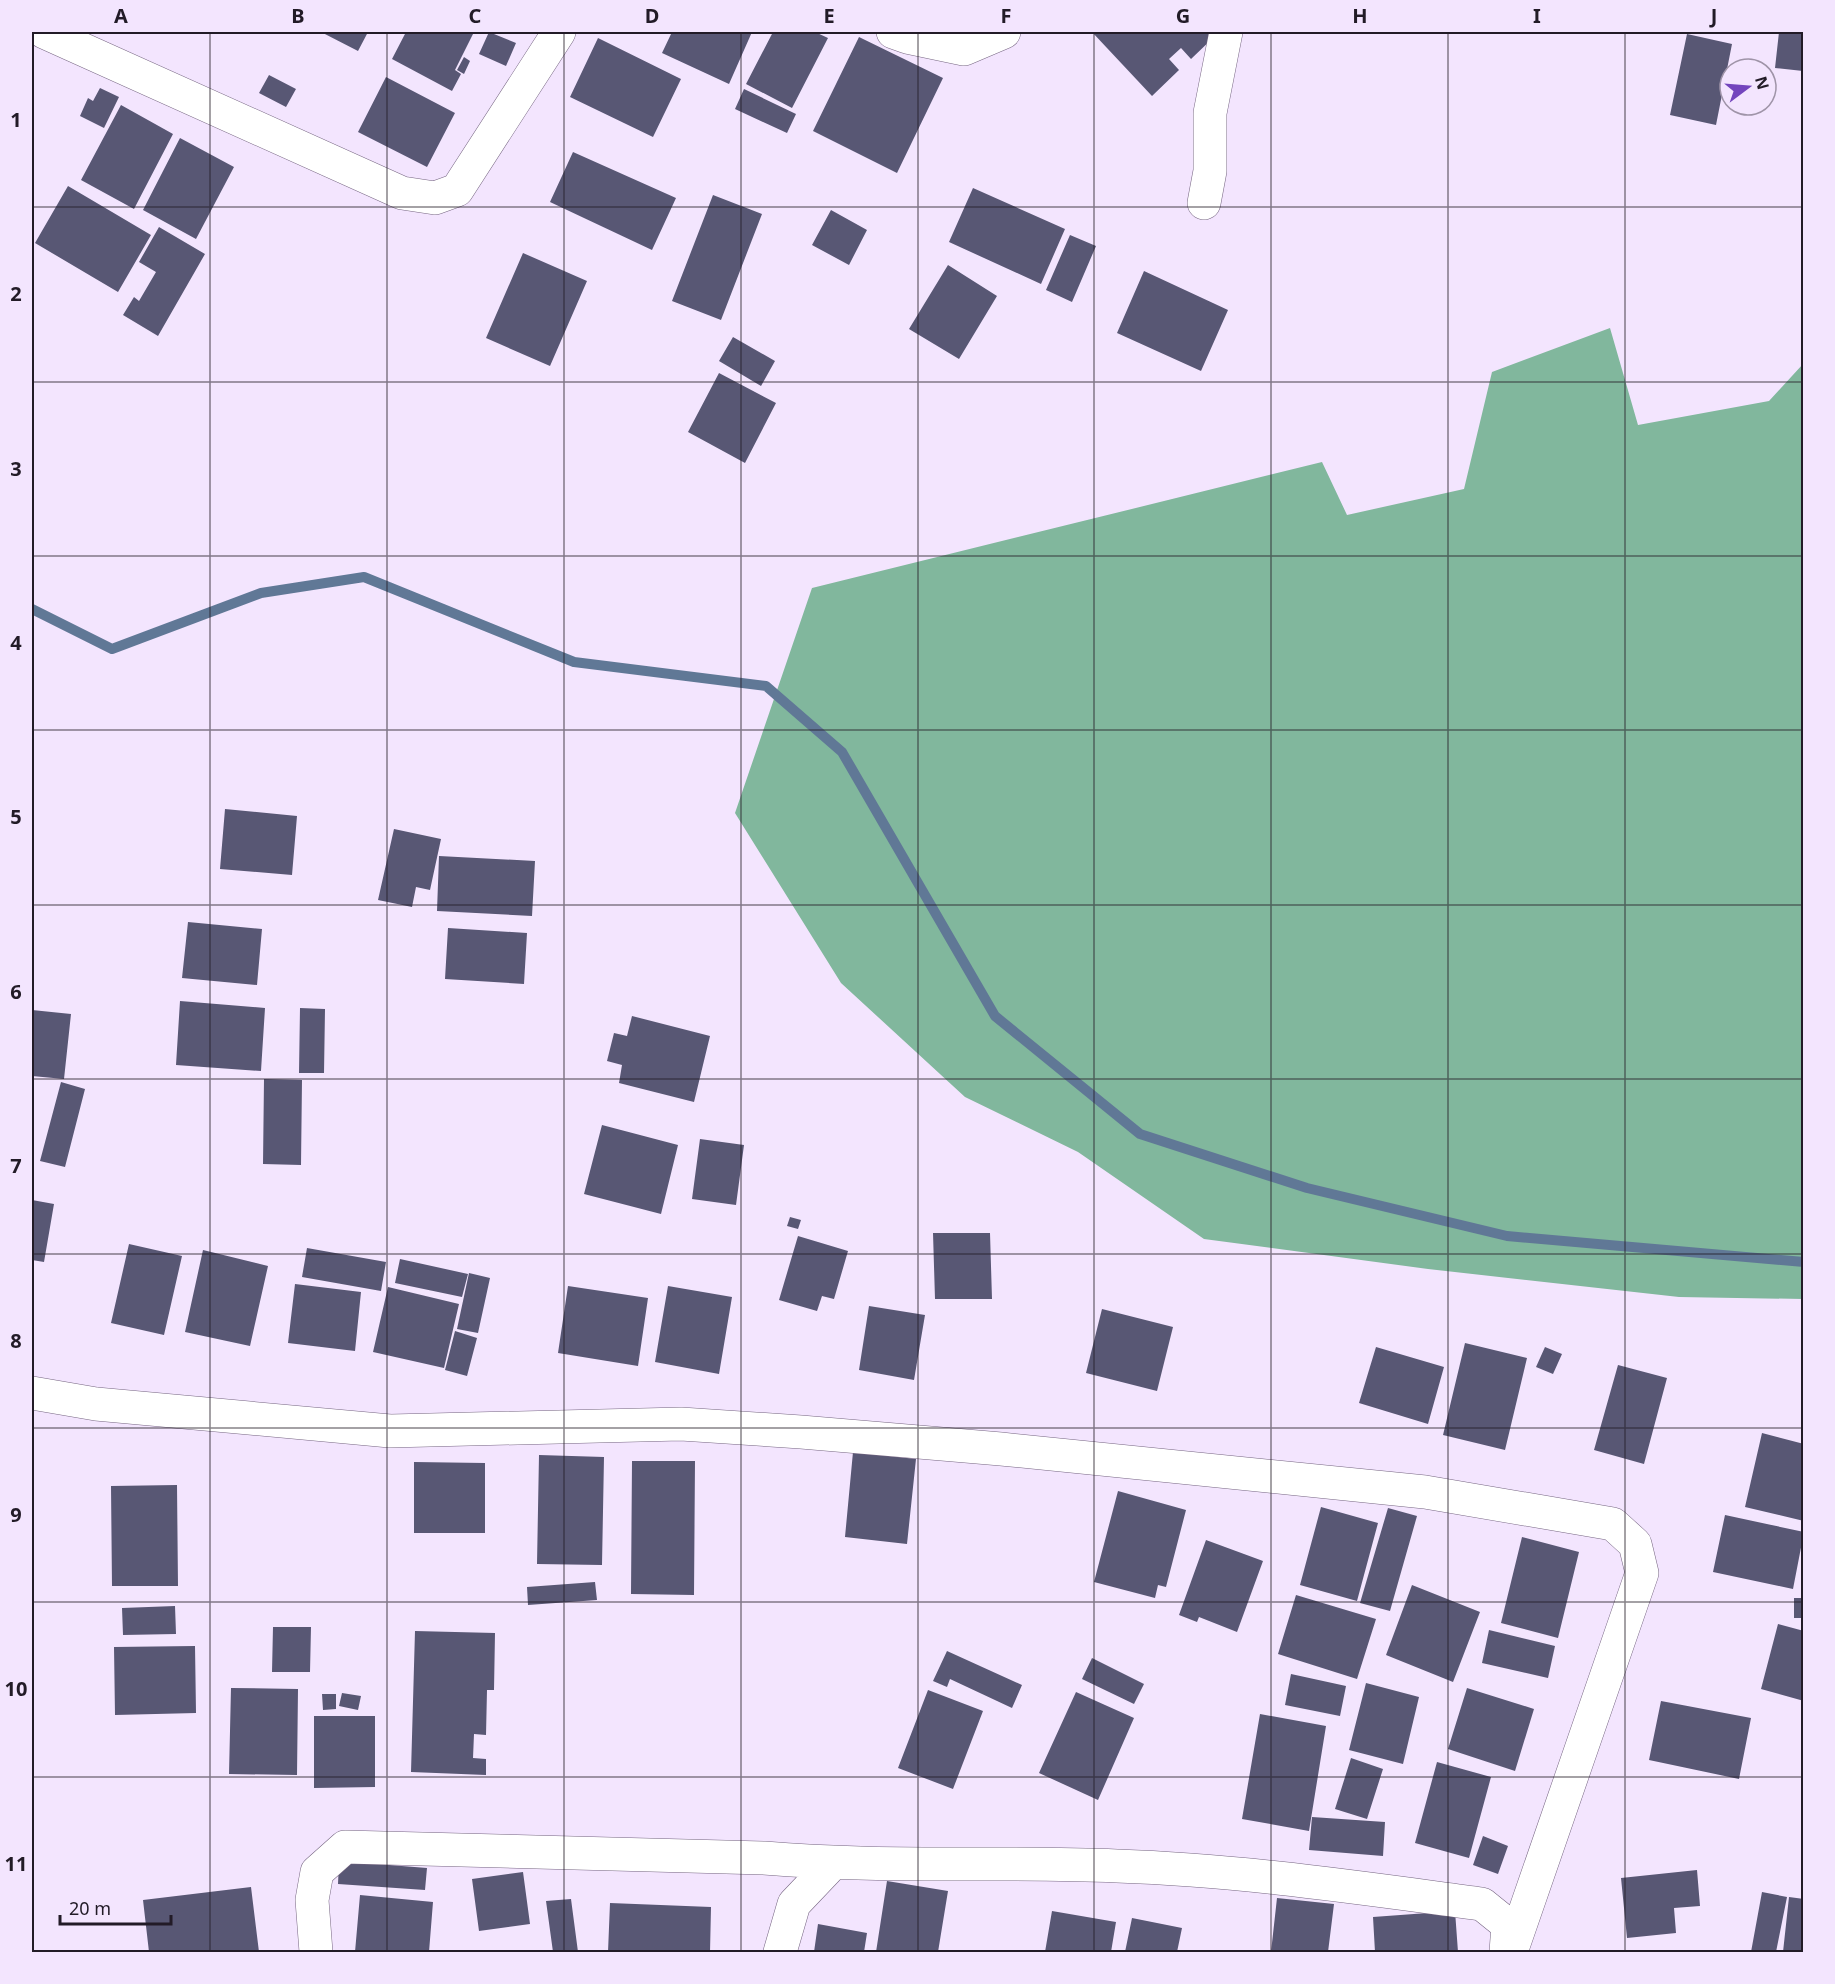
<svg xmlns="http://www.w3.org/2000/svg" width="1835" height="1984" font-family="'Noto Sans',sans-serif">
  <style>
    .forest { fill: #81b79d }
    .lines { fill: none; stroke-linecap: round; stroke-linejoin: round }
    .stream { stroke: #607896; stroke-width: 10 }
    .building { fill: #585774 }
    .minor-casing { stroke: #766682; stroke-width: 34 }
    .minor { stroke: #fff; stroke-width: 33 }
    .grid { fill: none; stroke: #221b27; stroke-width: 1.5; stroke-opacity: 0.55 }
    .neatline { fill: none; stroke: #221b27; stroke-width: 2 }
    .grid-label { font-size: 20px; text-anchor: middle; font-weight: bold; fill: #221b27 }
  </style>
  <rect width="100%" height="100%" fill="#f3e5fe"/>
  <path class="forest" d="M 1610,328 L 1638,425 L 1769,401 L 1803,364 L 1803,1299 L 1679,1297 L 1428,1269 L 1204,1239 L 1078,1152 L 965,1097 L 841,983 L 735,813 L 812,588 L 1322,462 L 1347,515 L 1464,489 L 1492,372 Z"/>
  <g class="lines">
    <path class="stream" d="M 32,609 L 112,649 L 261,593 L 364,577 L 574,662 L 766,686 L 842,752 L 995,1016 L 1140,1134 L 1307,1188 L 1507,1236 L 1804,1262"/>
  </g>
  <path class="building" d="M 321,32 L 368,32 L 358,51 Z
    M 406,32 L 474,32 L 455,70 L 461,74 L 452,91 L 392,59 Z
    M 489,32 L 516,43 L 506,66 L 479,54 Z
    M 672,32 L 752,32 L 729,84 L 662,53 Z
    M 773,32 L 815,32 L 828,38 L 792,108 L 746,84 Z
    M 1092,32 L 1209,32 L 1214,37 L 1191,59 L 1181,48 L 1169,59 L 1179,70 L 1152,96 Z
    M 1779,32 L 1804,32 L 1803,71 L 1775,68 Z
    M 1687,34 L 1732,44 L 1716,125 L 1670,115 Z
    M 859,37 L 943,78 L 897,173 L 813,131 Z
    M 598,38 L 681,79 L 653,137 L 570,97 Z
    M 464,57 L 470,61 L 464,74 L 457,70 Z
    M 269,75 L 296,89 L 286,107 L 259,93 Z
    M 386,77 L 455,113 L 427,167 L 358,132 Z
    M 100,88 L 119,97 L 104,128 L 80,116 L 88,98 L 93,101 Z
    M 744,89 L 796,114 L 787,133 L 735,109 Z
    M 121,105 L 173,134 L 134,209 L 81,180 Z
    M 180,138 L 234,167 L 196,239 L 143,210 Z
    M 573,152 L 676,198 L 652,250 L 550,202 Z
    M 68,186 L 151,235 L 118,292 L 35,243 Z
    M 973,188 L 1065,229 L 1041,284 L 949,242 Z
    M 713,195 L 762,214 L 721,320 L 672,301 Z
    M 831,210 L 867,230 L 849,265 L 812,245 Z
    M 159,227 L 205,254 L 158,336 L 123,315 L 134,297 L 139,301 L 156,272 L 139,262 Z
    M 1070,235 L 1096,246 L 1072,302 L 1046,290 Z
    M 523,253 L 587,281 L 550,366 L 486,338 Z
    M 948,265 L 997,296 L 959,359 L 909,329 Z
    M 1144,271 L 1228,310 L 1201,371 L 1117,333 Z
    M 733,337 L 775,361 L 761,386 L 719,361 Z
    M 719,373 L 776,403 L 745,463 L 688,432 Z
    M 225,809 L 297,816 L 292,875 L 220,869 Z
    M 394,829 L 441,839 L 430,890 L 416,887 L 412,907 L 378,900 Z
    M 439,856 L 535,861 L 532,916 L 437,911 Z
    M 188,922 L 262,929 L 257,985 L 182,978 Z
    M 448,928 L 527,933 L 524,984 L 445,979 Z
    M 180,1001 L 265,1008 L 261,1071 L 176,1065 Z
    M 300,1008 L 325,1009 L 324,1073 L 299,1073 Z
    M 32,1010 L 71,1014 L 64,1079 L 32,1076 Z
    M 632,1016 L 710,1036 L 694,1102 L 619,1083 L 622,1065 L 607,1061 L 614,1033 L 627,1036 Z
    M 264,1079 L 302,1080 L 301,1165 L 263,1164 Z
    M 61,1082 L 85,1089 L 65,1167 L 40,1161 Z
    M 602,1125 L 678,1145 L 661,1214 L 584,1194 Z
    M 700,1139 L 744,1145 L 736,1205 L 692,1199 Z
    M 32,1200 L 54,1204 L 44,1262 L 32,1260 Z
    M 790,1217 L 801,1220 L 798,1229 L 787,1226 Z
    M 933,1233 L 990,1233 L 992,1299 L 935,1299 Z
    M 798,1236 L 848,1251 L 834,1299 L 822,1296 L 817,1311 L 779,1300 Z
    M 129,1244 L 182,1256 L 164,1335 L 111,1323 Z
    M 307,1248 L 386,1262 L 381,1291 L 302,1277 Z
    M 203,1250 L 268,1266 L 250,1346 L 185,1332 Z
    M 400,1259 L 468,1274 L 462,1297 L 395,1283 Z
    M 469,1273 L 490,1278 L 478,1333 L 457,1329 Z
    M 295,1284 L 361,1292 L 355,1351 L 288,1343 Z
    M 568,1286 L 648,1298 L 638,1366 L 558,1353 Z
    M 668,1286 L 732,1297 L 719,1374 L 655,1362 Z
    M 388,1287 L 459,1304 L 444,1368 L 373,1352 Z
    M 869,1306 L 925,1315 L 914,1380 L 859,1370 Z
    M 1102,1309 L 1173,1327 L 1157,1391 L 1086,1373 Z
    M 455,1331 L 477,1338 L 467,1376 L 445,1370 Z
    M 1465,1343 L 1527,1358 L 1505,1450 L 1443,1435 Z
    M 1376,1347 L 1444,1367 L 1428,1424 L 1359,1403 Z
    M 1545,1347 L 1562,1354 L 1553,1374 L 1536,1367 Z
    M 1618,1365 L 1667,1378 L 1644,1464 L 1594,1450 Z
    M 1762,1433 L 1804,1444 L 1804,1521 L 1745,1507 Z
    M 853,1452 L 916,1459 L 907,1544 L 845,1537 Z
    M 539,1455 L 604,1457 L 602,1565 L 537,1564 Z
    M 632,1461 L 695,1461 L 694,1595 L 631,1594 Z
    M 414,1462 L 485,1463 L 485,1533 L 414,1533 Z
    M 177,1485 L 178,1586 L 112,1586 L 111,1486 Z
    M 1118,1491 L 1186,1510 L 1166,1587 L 1158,1585 L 1155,1598 L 1094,1582 Z
    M 1321,1507 L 1378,1523 L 1357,1601 L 1300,1585 Z
    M 1388,1508 L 1417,1516 L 1390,1611 L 1360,1603 Z
    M 1725,1515 L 1804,1532 L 1793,1589 L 1713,1572 Z
    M 1522,1537 L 1579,1552 L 1558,1638 L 1501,1623 Z
    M 1206,1540 L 1263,1561 L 1237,1632 L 1199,1617 L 1197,1622 L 1179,1615 Z
    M 595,1582 L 597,1600 L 528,1605 L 527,1587 Z
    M 1412,1585 L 1480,1612 L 1453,1682 L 1386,1655 Z
    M 1296,1595 L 1376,1619 L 1357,1679 L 1278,1654 Z
    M 1794,1598 L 1804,1598 L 1804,1618 L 1794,1618 Z
    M 175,1606 L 176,1634 L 123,1635 L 122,1608 Z
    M 1778,1624 L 1804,1631 L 1804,1701 L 1761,1689 Z
    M 273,1627 L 311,1627 L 310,1672 L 272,1672 Z
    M 1489,1630 L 1555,1646 L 1548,1678 L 1482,1663 Z
    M 415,1631 L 495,1633 L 494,1690 L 487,1690 L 486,1735 L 474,1734 L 473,1758 L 486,1759 L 486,1775 L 411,1772 Z
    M 195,1646 L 196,1713 L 115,1715 L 114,1647 Z
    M 947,1651 L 1022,1685 L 1012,1708 L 950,1679 L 947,1687 L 933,1681 Z
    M 1092,1658 L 1144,1684 L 1134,1704 L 1082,1679 Z
    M 1291,1674 L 1346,1686 L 1340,1716 L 1285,1705 Z
    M 1366,1683 L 1419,1697 L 1403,1764 L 1349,1750 Z
    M 231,1688 L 298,1689 L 297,1775 L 229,1774 Z
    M 1467,1688 L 1534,1709 L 1515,1771 L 1448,1749 Z
    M 928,1690 L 983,1711 L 953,1789 L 898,1768 Z
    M 1076,1692 L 1134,1718 L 1098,1800 L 1039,1773 Z
    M 342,1693 L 361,1696 L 358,1710 L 339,1706 Z
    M 322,1694 L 336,1694 L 336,1709 L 323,1710 Z
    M 1661,1701 L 1751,1718 L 1739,1779 L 1649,1760 Z
    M 1260,1714 L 1326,1726 L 1309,1831 L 1242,1819 Z
    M 314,1716 L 375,1716 L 375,1787 L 314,1788 Z
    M 1351,1758 L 1383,1769 L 1367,1819 L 1335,1809 Z
    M 1437,1762 L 1491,1777 L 1469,1858 L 1415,1843 Z
    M 1312,1817 L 1385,1822 L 1383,1856 L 1309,1850 Z
    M 1483,1836 L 1508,1846 L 1498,1874 L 1473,1865 Z
    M 339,1861 L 427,1868 L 425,1890 L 338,1884 Z
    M 1697,1870 L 1700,1906 L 1674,1908 L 1676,1933 L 1627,1938 L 1621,1878 Z
    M 523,1872 L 530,1924 L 479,1931 L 472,1879 Z
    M 887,1881 L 948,1891 L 938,1952 L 876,1952 Z
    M 251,1887 L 259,1952 L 149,1952 L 143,1900 Z
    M 1762,1892 L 1787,1897 L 1776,1952 L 1751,1952 Z
    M 360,1895 L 433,1902 L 429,1952 L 355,1952 Z
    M 1789,1897 L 1804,1899 L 1804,1952 L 1783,1952 Z
    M 1277,1898 L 1334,1904 L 1328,1952 L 1271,1952 Z
    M 571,1899 L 578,1952 L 553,1952 L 546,1901 Z
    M 610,1903 L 711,1907 L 710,1952 L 608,1952 Z
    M 1052,1911 L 1116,1922 L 1111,1952 L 1045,1952 Z
    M 1455,1911 L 1458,1952 L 1375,1952 L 1373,1917 Z
    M 1132,1918 L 1182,1928 L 1177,1952 L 1125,1952 Z
    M 818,1924 L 867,1933 L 864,1952 L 814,1952 Z"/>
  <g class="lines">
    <g class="minor-casing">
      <path id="minor" d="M 44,32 L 402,193 L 435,198 L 457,190 L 559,32
        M 893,32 L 907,37 L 964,49 L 1004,32
        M 1204,203 L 1210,171 L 1210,113 L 1226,32
        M 32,1393 L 96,1404 L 390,1431 L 681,1424 L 801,1432 L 1001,1449 L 1425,1492 L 1613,1524 L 1635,1544 L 1642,1573 L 1511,1952
        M 316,1952 L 312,1900 L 317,1872 L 345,1847 L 764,1858 C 882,1868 999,1861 1117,1866 C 1240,1870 1361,1888 1482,1904 L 1508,1925 L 1506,1952
        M 780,1952 L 794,1904 L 832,1864"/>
    </g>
    <use href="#minor" class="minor"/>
  </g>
  <path class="grid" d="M 210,32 L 210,1952M 387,32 L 387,1952M 564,32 L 564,1952M 741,32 L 741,1952M 918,32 L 918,1952M 1094,32 L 1094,1952M 1271,32 L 1271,1952M 1448,32 L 1448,1952M 1625,32 L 1625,1952M 32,207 L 1804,207M 32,382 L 1804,382M 32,556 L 1804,556M 32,730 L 1804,730M 32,905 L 1804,905M 32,1079 L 1804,1079M 32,1254 L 1804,1254M 32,1428 L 1804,1428M 32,1602 L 1804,1602M 32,1777 L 1804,1777"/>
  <rect width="1835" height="1984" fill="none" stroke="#f3e5fe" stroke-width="66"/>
  <g transform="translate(1748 87) rotate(74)"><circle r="28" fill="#f3e5fe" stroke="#9f94a8" stroke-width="1.5"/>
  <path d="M0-4.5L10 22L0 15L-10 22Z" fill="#7345bd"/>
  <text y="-9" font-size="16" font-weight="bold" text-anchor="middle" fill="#221b27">N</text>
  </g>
  <path d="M60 1915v9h111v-9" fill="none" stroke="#221b27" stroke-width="3"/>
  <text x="69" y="1915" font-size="18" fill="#221b27" stroke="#f3e5fe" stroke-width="4.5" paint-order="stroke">20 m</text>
  <rect x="33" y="33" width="1769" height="1918" class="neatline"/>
  <g class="grid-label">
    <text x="121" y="23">A</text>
    <text x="298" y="23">B</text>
    <text x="475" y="23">C</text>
    <text x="652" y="23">D</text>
    <text x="829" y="23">E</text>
    <text x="1006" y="23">F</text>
    <text x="1183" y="23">G</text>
    <text x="1360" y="23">H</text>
    <text x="1537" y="23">I</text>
    <text x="1714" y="23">J</text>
    <text x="16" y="127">1</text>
    <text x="16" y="301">2</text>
    <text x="16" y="476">3</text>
    <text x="16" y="650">4</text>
    <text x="16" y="824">5</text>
    <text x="16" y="999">6</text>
    <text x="16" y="1173">7</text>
    <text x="16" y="1348">8</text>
    <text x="16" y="1522">9</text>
    <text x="16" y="1696">10</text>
    <text x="16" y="1871">11</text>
  </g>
</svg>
